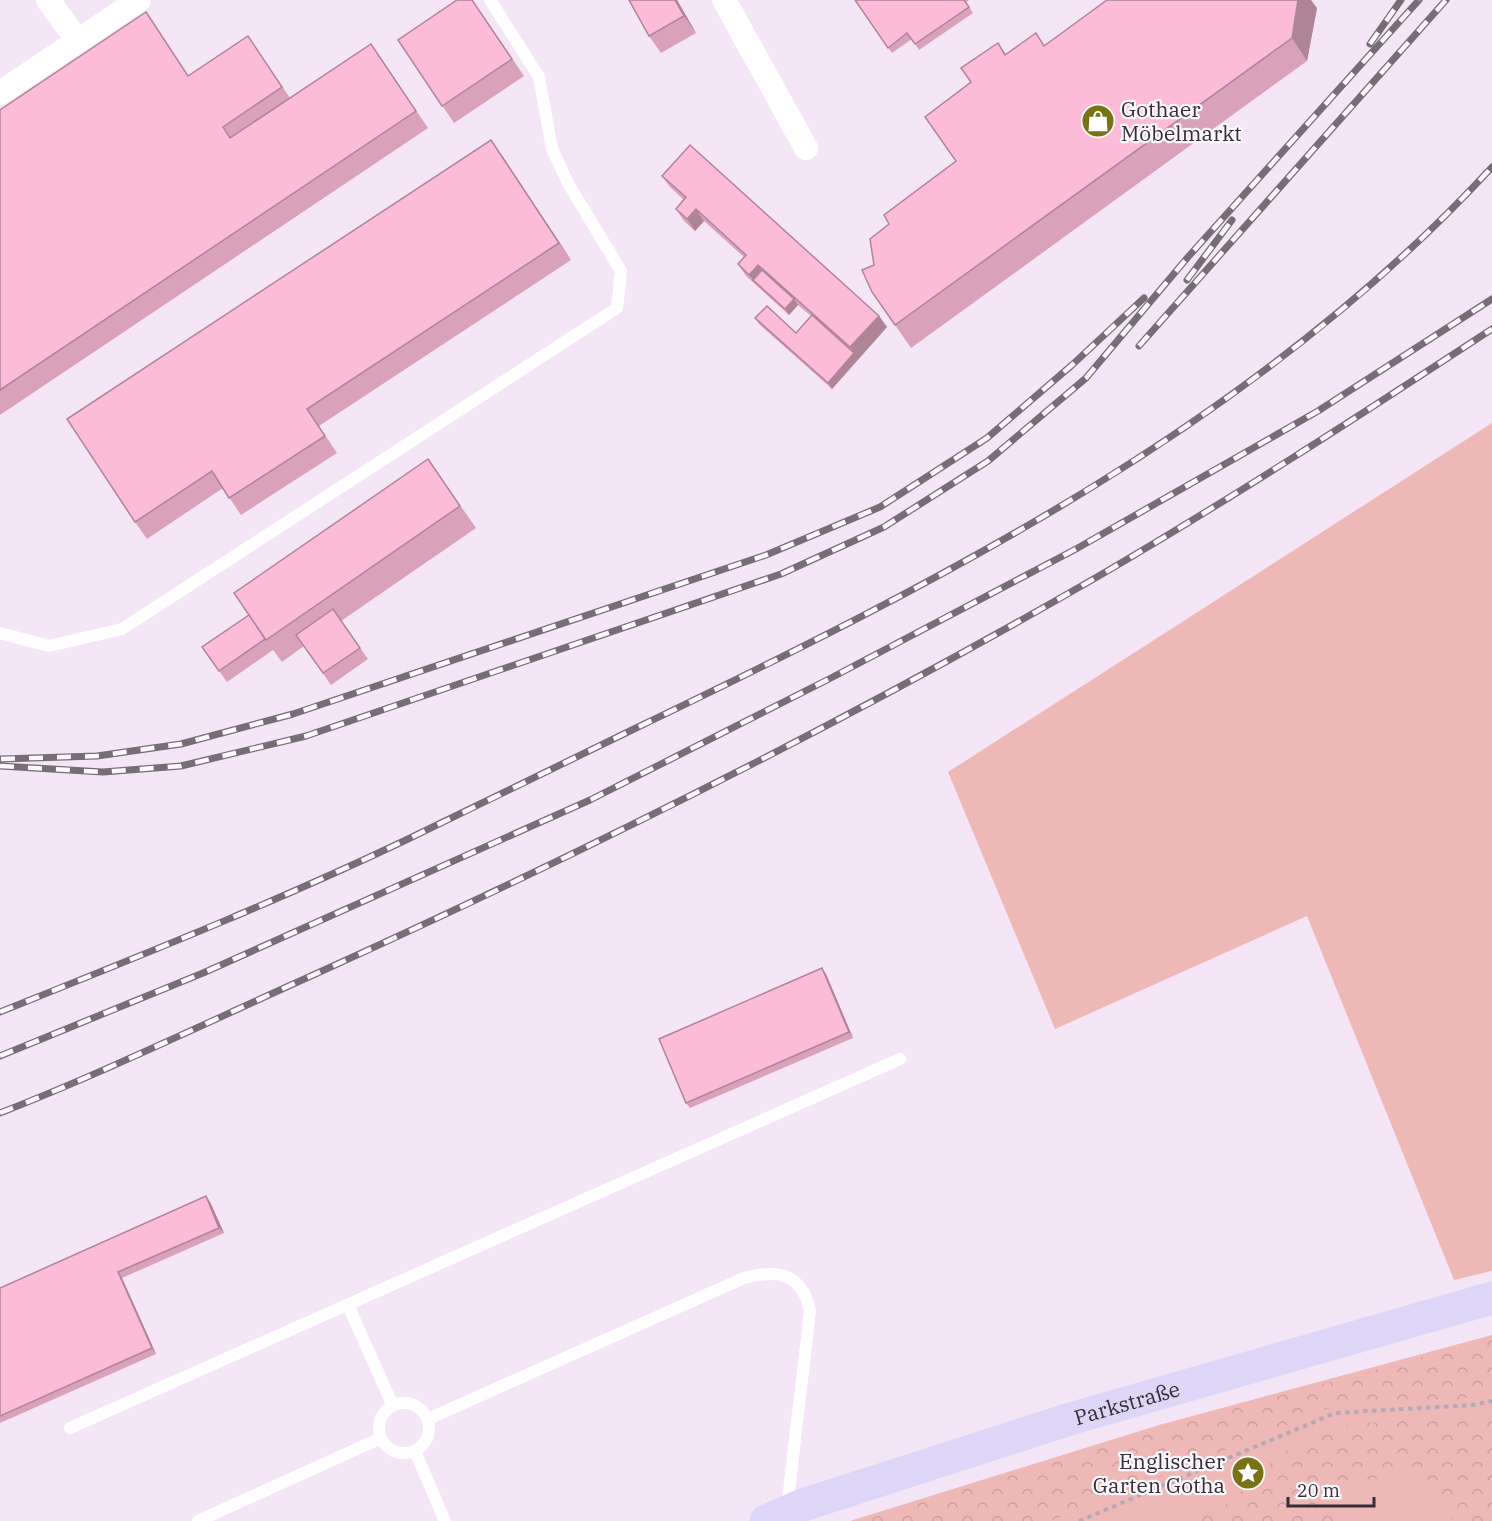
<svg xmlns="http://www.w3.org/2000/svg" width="1492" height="1521" font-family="'IBM Plex Serif',serif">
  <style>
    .green { fill: #eeb8b7 }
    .forest { fill: url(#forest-crowns) }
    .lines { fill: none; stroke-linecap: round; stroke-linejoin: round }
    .path { stroke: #b5a9b6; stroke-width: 4; stroke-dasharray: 4.5 4.5; stroke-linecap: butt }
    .lane { stroke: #fff; stroke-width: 12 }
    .street { stroke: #fff; stroke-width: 24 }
    .secondary { stroke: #ded6f6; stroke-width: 33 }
    .rail-casing { stroke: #766d77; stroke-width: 7 }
    .rail { stroke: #fdf7fe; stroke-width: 4.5; stroke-dasharray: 14; stroke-linecap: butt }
    .wall { fill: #d9a2ba }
    .shaded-wall { fill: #b08497 }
    .building { fill: #fcbcd8; stroke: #b08497; stroke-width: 1.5 }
    .labels { text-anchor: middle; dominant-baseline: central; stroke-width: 4.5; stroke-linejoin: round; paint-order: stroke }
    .poi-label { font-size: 21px; fill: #342f35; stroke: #fdf7fe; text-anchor: start }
    .street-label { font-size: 21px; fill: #342f35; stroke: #fdf7fe }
  </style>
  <defs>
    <pattern id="forest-crowns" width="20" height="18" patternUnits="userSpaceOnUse" patternTransform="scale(1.5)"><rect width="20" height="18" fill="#eeb8b7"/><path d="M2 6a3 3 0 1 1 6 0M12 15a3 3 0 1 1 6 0" fill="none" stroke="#cd9e9e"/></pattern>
  </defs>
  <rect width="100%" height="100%" fill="#f5e6f7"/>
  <path class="green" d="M 1492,423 L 1492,1271 L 1454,1280 L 1307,916 L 1055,1029 L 948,772 Z
    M 1492,1335 L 1492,1521 L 850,1521 L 1159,1425 Z"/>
  <path class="forest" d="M 1492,1338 L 1492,1393 L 1457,1400 L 1344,1402 L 1050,1521 L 861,1521 L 1160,1428 Z
    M 1492,1415 L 1492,1521 L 1453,1521 L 1428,1485 L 1411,1474 L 1323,1486 L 1338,1521 L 1195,1521 L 1233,1500 L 1283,1451 L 1350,1424 Z"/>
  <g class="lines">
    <path class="path" d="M 1079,1521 L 1335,1413 L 1473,1405 L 1492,1401"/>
    <path class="lane" d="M 0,633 L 49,646 L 122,629 L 617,308 L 621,271 L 569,185 L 552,149 L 539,77 L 490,0
      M 348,1305 L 393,1406
      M379 1428a25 25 0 1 1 50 0a25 25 0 1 1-50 0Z
      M 428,1419 L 744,1278 C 777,1269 802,1273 810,1311 L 787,1508
      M 70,1428 L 900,1059
      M 415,1451 L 445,1521
      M 198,1521 L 381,1438"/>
    <path class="street" d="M 48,0 L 78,41
      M 724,0 L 806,148
      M 0,93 L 139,0"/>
    <path class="secondary" id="s1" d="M 766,1521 L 803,1505 L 1070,1419 L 1492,1298"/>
    <g class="rail-casing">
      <path id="rail" d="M 1370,44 L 1401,0
        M 1187,280 L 1232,220
        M 1139,346 L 1446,0
        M 1,759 L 97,756 L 181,744 L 293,714 L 766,555 L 880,507 L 987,438 L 1072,365 L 1144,298
        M 0,766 L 103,772 L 181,766 L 306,736 L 781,574 L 884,527 L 988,461 L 1086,378 L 1188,257 L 1419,0
        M 0,1012 C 137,957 274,903 408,839 C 483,803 558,766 634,729 C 942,581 1257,422 1492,167
        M 0,1056 L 203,973 L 590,800 L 829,679 L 1076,549 L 1318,411 L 1492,299
        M 0,1113 C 105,1072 208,1022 311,976 C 579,855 842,724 1097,577 C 1231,499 1362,414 1492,329"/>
    </g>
    <use href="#rail" class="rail"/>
  </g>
  <path class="wall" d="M 472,0 L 524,76 L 454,123 L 398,40 Z
    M 629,0 L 677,0 L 696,33 L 661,53 L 649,36 Z
    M 855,0 L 969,0 L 966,2 L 973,13 L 919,50 L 912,39 L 892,53 Z
    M 1317,8 L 1307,61 L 911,348 L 872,292 L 874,265 L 889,224 L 956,161 L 971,83 L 998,43 L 1006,54 L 1044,45 Z
    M 248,36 L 290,98 L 371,44 L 428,128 L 0,415 L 0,110 L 189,75 Z
    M 503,157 L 571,260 L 319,426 L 337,453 L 241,515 L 223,488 L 147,539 L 135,522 Z
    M 662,176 L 879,316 L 887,327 L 832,389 L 759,324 L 755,318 L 796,333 L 811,316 L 798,305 L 789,315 L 746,276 L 738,264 L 744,257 L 704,221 L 695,231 L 684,221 L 676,209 L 684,200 L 670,187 Z
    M 428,459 L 476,528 L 341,621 L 368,659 L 331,685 L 304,646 L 282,662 L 273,650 L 227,682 L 202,647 L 249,615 Z
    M 826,974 L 853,1038 L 690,1108 L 686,1103 Z
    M 206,1196 L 210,1202 L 224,1233 L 122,1278 L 156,1354 L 0,1423 L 0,1288 Z"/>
  <path class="shaded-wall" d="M 675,0 L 677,0 L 696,33 L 684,16 Z
    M 1298,0 L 1311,0 L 1317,8 L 1307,61 L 1292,38 Z
    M 491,140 L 503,157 L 571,260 L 559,243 Z
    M 696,209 L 704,221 L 695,231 L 687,219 Z
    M 758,265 L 766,276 L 753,280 L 749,275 Z
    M 794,299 L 798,305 L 789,315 L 785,309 Z
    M 879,316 L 887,327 L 832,389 L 828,383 L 854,353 L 850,347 Z
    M 822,968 L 826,974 L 853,1038 L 849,1032 Z
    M 206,1196 L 210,1202 L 224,1233 L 219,1228 Z
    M 118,1272 L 122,1278 L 156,1354 L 152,1348 Z"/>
  <path class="building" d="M 457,0 L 472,0 L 512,59 L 442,106 L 398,40 Z
    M 629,0 L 675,0 L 684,16 L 649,36 Z
    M 855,0 L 964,0 L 969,7 L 915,44 L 907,33 L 888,48 Z
    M 1107,0 L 1298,0 L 1292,38 L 895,325 L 872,292 L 862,270 L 874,265 L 870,239 L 889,224 L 884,215 L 956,161 L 925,117 L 971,82 L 961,68 L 998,43 L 1005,55 L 1036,33 L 1044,46 Z
    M 146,12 L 188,76 L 248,36 L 282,87 L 223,127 L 230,138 L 371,44 L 416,111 L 0,390 L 0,110 Z
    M 491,140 L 559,243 L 307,409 L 325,436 L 229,498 L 212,471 L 135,522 L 67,419 Z
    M 690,145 L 879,316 L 850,347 L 758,265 L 749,275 L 738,264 L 746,255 L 696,209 L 687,219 L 676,209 L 686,197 L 662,176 Z
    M 762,270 L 794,299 L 785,309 L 753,280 Z
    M 767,306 L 796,333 L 812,315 L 854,353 L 828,383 L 755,318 Z
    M 428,459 L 460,506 L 266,640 L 234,593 Z
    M 333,609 L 360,648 L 323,673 L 296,635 Z
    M 249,615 L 265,639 L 219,671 L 202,647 Z
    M 822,968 L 849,1032 L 686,1103 L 659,1039 Z
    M 206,1196 L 219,1228 L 118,1272 L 152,1348 L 0,1416 L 0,1288 Z"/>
  <defs>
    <g id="shop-disc" transform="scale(1.725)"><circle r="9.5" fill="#797214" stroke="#fdf7fe"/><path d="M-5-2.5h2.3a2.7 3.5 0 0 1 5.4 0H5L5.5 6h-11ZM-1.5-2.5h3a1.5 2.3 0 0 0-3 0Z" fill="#fff"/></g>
    <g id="sight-disc" transform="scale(1.725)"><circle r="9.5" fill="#797214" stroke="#fdf7fe"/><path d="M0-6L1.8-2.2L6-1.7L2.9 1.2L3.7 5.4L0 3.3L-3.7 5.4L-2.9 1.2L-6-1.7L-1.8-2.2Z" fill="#fff"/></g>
  </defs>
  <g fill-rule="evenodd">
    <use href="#shop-disc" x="1098" y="121"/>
    <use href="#sight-disc" x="1248" y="1473"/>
  </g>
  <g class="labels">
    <g class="poi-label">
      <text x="1121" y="109">Gothaer<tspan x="1121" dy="24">Möbelmarkt</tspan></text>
      <text x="1225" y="1461" text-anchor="end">Englischer<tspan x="1225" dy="24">Garten Gotha</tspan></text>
    </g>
    <g class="street-label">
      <text stroke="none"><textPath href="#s1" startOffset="380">Parkstraße</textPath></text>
    </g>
  </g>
  <path d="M1288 1497v9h86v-9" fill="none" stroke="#342f35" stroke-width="3"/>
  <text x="1297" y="1497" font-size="18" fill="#342f35" stroke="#fdf7fe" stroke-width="4.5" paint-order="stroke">20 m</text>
</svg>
